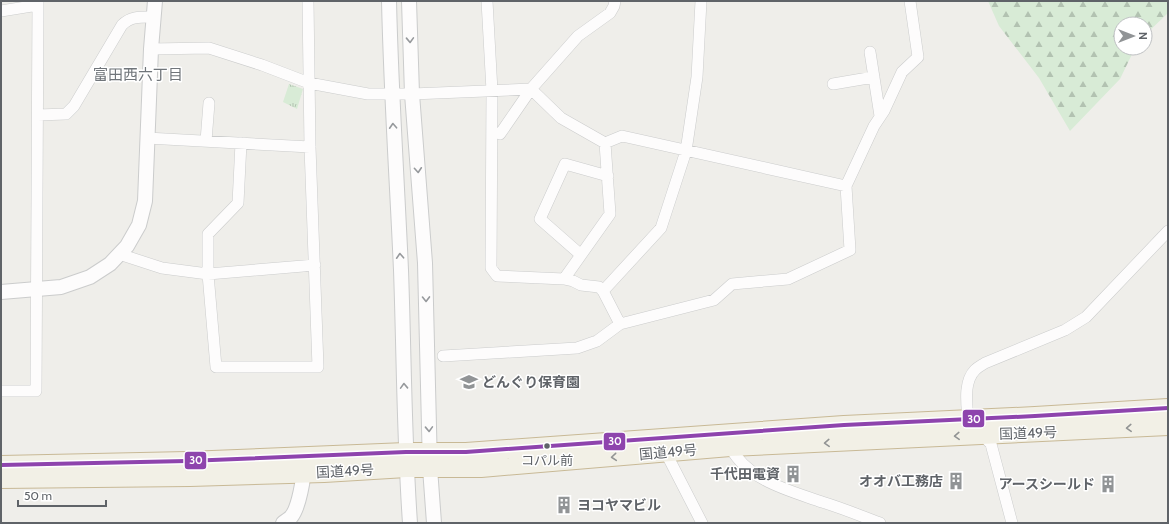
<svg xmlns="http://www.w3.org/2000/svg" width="1169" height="524" font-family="Cabin,'Noto Sans JP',sans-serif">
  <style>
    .grass { fill: url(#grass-tufts) }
    .forest { fill: url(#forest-firs) }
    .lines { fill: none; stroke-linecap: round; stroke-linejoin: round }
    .minor-casing { stroke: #cbcccc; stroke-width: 12 }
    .tertiary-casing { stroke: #cbcccc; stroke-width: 16 }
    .trunk-casing { stroke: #c8b996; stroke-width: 20 }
    .minor { stroke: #fdfcfc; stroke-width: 11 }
    .tertiary { stroke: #fdfcfc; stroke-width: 14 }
    .trunk { stroke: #f2f0e6; stroke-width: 18 }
    .bus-1-casing { stroke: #fff; stroke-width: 7 }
    .bus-1 { stroke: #8e44ad; stroke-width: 4 }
    .oneway { stroke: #96999c }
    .oneway2 { stroke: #929494 }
    .bus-dot { fill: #5f6368; stroke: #fff; stroke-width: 1.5 }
    .labels { text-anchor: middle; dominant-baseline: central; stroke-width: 3; stroke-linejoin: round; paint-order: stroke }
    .bus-label { font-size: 13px; fill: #5f6368; stroke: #fff }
    .poi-label { font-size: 14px; font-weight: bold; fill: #5f6368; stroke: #fff; text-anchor: end }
    .street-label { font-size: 14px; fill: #5f6368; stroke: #fff }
    .neighbourhood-label { font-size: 15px; fill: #70757a; stroke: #fff }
    .line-badge { stroke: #fff; stroke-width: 1.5 }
    .badge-label { font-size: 11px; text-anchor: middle; font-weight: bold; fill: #fff }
  </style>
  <defs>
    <pattern id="grass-tufts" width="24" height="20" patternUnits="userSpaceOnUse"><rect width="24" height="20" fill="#d8ebd6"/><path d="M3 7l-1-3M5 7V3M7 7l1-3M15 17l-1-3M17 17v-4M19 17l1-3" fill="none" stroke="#b2c2b1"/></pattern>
    <pattern id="forest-firs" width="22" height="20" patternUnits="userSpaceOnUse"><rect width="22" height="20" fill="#d8ebd6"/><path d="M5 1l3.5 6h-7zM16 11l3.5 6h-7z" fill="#b2c2b1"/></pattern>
  </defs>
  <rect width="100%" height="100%" fill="#efeeea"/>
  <path class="grass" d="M 289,84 L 303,89 L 297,109 L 283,102 Z"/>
  <path class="forest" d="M 988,1 L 1168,1 L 1168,13 L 1145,35 L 1145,24 L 1121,24 L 1121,48 L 1135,48 L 1120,79 L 1070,131 L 1039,78 L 999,26 Z"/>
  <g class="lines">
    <g class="minor-casing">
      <path id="minor" d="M 487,1 L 492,91 L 491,268 L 497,276 L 564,279 L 573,281 L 581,285 L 599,287 L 603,291
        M 1,11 L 38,5
        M 151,49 L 209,48 L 262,65 L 309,83 L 368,94 L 412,94 L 531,89 L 561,118 L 605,143 L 622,136 L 846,186 L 850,250 L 788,279 L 732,284 L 714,300 L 620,324 L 597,341 L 577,348 L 443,356
        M 870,52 L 880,116
        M 833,84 L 874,77
        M 38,115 L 66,114 L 74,106 L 122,25 C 131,16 141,17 154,17
        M 500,134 L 531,89 L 578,36 L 610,13 L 614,6 L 615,1
        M 147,138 L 310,147
        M 206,141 L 209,103
        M 241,143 L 238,203 L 208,234 L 208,274 L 216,367 L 318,367 L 310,147 L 308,1
        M 846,186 L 874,126 L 884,111 L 902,72 L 918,57 L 910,1
        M 119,254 L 162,268 L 208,274 L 315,265
        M 581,255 L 540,219 L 565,164 L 608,176
        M 564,279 L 610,214 L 605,143
        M 620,324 L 603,291 L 661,228 L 686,151 L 697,77 L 701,1
        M 1,391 L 36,391 L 38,1
        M 730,447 C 749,481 788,490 822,502 C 842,508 861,516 880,523
        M 666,453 L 702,523
        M 1012,523 L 991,444 L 968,420 C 967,405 963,382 975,370 C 978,367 982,365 985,363 L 1065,330 L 1086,317 L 1168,231"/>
    </g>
    <g class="tertiary-casing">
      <path id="tertiary" d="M 389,1 C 391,91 397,180 401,270 C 404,354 404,439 410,523
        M 409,1 L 412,94 L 425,263 L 430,468 L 434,523
        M 1,292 L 61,287 L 90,277 L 110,264 L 127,246 L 139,225 L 145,201 L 151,49 L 155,1
        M 283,523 C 286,521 289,519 291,517 C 299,508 304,477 304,465"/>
    </g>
    <g class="trunk-casing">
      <path id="trunk" d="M 1,465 L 187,461 L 406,452 L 466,452 L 844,425 L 1035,416 L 1168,408
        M 1,479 L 190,477 L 324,473 L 406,468 L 481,468 L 730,447 L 1168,426"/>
    </g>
    <use href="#minor" class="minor"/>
    <use href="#tertiary" class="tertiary"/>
    <use href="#trunk" class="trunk"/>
    <g class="bus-1-casing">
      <path id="bus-1" d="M 1,465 L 187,461 L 406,452 L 466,452 L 844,425 L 1035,416 L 1168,408"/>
    </g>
    <use href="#bus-1" class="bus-1"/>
  </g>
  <defs><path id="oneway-chevron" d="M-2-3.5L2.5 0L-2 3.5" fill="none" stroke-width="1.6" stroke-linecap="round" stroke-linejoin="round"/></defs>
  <g class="oneway">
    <use href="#oneway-chevron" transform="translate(410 40) rotate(88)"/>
    <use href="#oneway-chevron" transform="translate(393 126) rotate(-93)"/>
    <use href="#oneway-chevron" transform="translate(418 170) rotate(86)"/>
    <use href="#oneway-chevron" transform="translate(400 256) rotate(-93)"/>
    <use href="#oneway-chevron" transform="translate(426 299) rotate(89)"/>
    <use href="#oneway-chevron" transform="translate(404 386) rotate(-92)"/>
    <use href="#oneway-chevron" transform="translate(429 429) rotate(88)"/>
  </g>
  <g class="oneway2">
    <use href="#oneway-chevron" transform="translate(1129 428) rotate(177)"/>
    <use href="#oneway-chevron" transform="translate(957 436) rotate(177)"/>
    <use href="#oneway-chevron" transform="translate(827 443) rotate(177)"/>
    <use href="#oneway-chevron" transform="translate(614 457) rotate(175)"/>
  </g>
  <defs>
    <g id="school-bare" transform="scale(1.38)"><path d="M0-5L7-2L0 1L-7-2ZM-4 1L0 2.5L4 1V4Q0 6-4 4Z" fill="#919496" stroke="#fff" stroke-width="2.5" paint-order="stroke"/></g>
    <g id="building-bare" transform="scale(1.38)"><path d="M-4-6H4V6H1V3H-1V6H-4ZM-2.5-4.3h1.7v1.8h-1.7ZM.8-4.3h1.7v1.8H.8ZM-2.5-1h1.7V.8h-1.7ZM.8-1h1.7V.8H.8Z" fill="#919496" stroke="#fff" stroke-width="2.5" paint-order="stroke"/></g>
  </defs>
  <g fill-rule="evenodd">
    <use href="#school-bare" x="469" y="382"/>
    <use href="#building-bare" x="793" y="474"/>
    <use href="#building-bare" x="956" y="481"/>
    <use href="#building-bare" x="1108" y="484"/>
    <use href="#building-bare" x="564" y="505"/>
  </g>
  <circle class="bus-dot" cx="547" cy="446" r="3.5"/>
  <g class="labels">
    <g class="bus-label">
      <text x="547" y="460">コパル前</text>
    </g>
    <g class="poi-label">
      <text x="482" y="382" text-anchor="start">どんぐり保育園</text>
      <text x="780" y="474">千代田電資</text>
      <text x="943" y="481">オオバ工務店</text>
      <text x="1095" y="484">アースシールド</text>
      <text x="577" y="505" text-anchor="start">ヨコヤマビル</text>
    </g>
    <g class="street-label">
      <text transform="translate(1028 433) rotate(-2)">国道49号</text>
      <text transform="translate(668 452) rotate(-5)">国道49号</text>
      <text transform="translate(345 471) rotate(-3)">国道49号</text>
    </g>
    <g class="neighbourhood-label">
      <text x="138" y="75">富田西六丁目</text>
    </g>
  </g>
  <g class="line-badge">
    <rect x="962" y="409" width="23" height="19" rx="4" fill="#8e44ad"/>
    <rect x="603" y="432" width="23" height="19" rx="4" fill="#8e44ad"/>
    <rect x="184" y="451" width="23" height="19" rx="4" fill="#8e44ad"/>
  </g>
  <g class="badge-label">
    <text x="974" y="423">30</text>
    <text x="615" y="445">30</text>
    <text x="196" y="464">30</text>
  </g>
  <rect width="1169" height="524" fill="none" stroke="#5f6368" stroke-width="4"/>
  <g transform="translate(1133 36) rotate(90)"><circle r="19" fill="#ffffff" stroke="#bfc1c3"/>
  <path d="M0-3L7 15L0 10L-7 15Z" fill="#919496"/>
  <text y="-6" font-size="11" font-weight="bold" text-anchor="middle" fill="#5f6368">N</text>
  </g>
  <path d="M18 500v6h88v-6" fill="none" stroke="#5f6368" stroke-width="2"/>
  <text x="24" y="500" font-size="12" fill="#5f6368" stroke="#ffffff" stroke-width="3" paint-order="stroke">50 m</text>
</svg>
